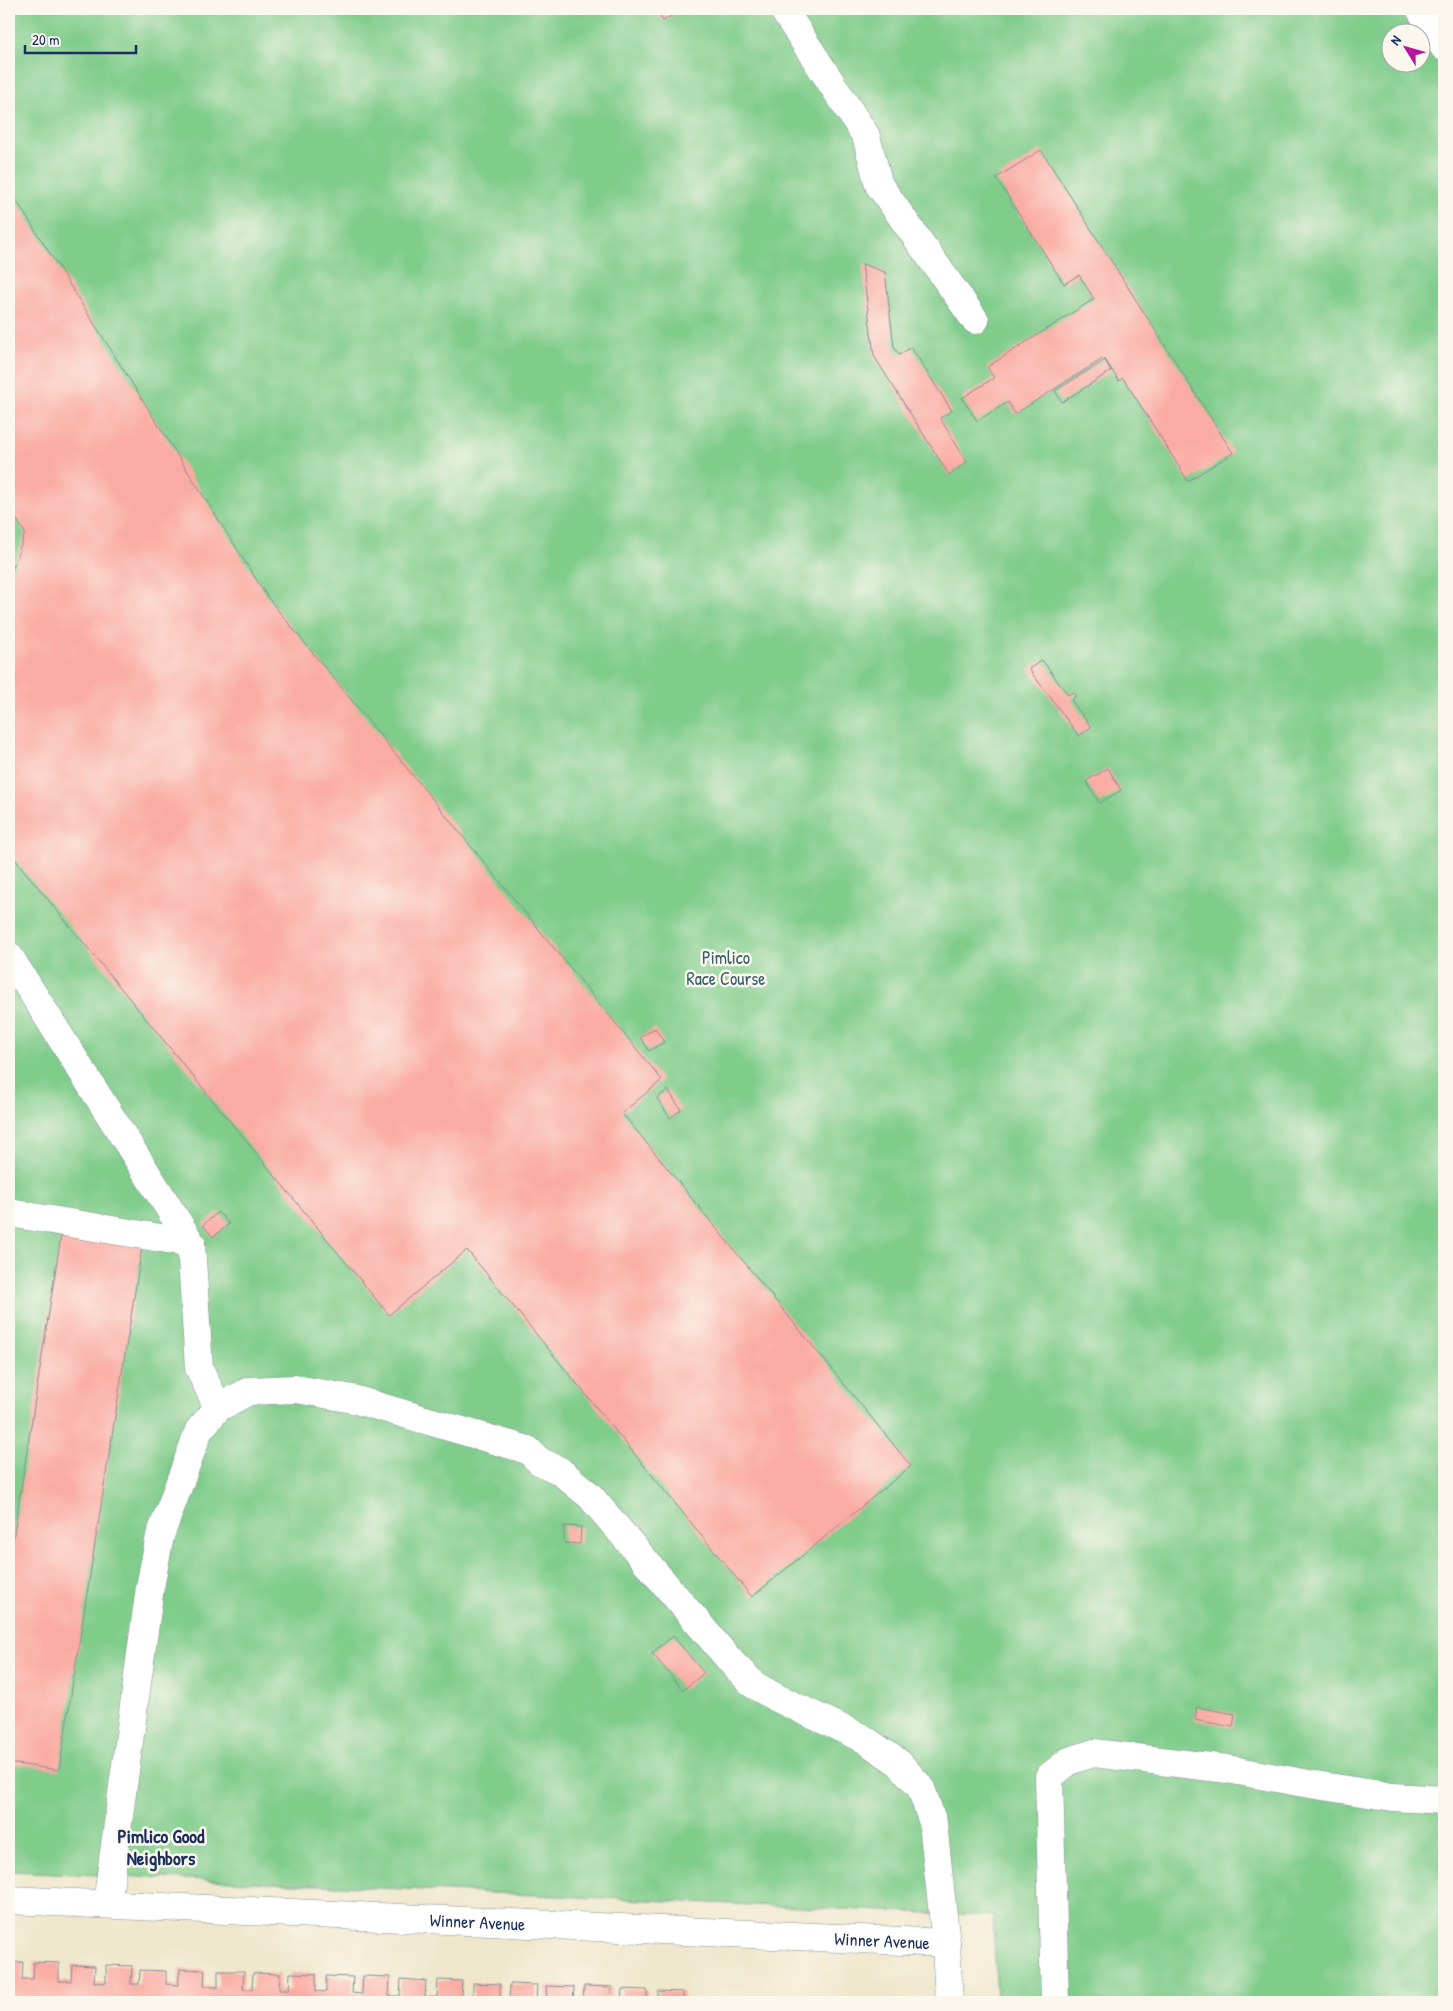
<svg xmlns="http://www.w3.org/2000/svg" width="1453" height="2011" font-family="'Patrick Hand',sans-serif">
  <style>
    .green { fill: #7fcc8b; stroke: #4d7e74; fill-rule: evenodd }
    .building { fill: #faaba3 }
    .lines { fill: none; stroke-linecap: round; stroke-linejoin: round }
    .minor-casing { stroke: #858b94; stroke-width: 29 }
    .minor { stroke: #fff; stroke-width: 28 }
    .labels { text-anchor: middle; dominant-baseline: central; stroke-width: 5; stroke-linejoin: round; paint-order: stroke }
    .park-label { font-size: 18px; fill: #395e6c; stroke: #fbf7ec }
    .street-label { font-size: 18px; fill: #1b2f5e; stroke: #fbf7ec }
    .neighbourhood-label { font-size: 19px; font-weight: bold; fill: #1b2f5e; stroke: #fbf7ec }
  </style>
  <rect width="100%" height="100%" fill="#fbf7ec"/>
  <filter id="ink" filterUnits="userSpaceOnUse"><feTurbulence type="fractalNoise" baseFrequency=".02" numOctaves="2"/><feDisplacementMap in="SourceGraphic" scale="10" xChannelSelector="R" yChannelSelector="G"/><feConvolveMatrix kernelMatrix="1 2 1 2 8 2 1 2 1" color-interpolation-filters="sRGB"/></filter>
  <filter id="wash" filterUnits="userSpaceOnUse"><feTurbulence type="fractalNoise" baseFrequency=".0096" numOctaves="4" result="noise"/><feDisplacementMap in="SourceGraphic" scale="20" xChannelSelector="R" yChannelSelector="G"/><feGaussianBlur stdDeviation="1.12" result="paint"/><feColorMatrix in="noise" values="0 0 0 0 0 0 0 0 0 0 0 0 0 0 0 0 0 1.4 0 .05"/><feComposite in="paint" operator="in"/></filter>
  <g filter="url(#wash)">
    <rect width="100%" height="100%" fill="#efe7cb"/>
    <path class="green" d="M 9,9 L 1444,9 L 1444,2002 L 997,2002 L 993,1916 L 9,1871 ZM 1390,32 L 1420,32 L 1420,62 L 1390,62 Z"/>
    <g id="blocks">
      <path class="building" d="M 655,9 L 682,9 L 663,21 Z
        M 1041,150 L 1233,453 L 1188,481 L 1123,378 L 1119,381 L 1104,358 L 1015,414 L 1008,402 L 977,421 L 962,398 L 994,378 L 987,367 L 1094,299 L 1079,275 L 1064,284 L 996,178 Z
        M 9,189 L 268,598 L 662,1080 L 622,1113 L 911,1466 L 752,1597 L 467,1250 L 389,1315 L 9,852 L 9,579 L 25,533 L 9,507 Z
        M 862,264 L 885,272 L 894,347 L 899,355 L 911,347 L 952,411 L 940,418 L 967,462 L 949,475 L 874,356 Z
        M 1105,360 L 1111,371 L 1062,402 L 1055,391 Z
        M 1042,660 L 1068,695 L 1072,692 L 1076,696 L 1071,700 L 1091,727 L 1079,736 L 1029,669 Z
        M 1108,768 L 1121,790 L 1100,803 L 1086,781 Z
        M 655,1028 L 664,1042 L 649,1051 L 640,1037 Z
        M 668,1090 L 681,1110 L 670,1118 L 657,1098 Z
        M 218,1212 L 229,1224 L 213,1237 L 203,1225 Z
        M 62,1229 L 143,1241 L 59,1770 L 9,1763 L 9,1565 Z
        M 564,1526 L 581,1527 L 580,1544 L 564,1543 Z
        M 673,1636 L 704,1673 L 683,1690 L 652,1653 Z
        M 1197,1707 L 1235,1714 L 1233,1727 L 1195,1720 Z
        M 9,1962 L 23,1962 L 22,1979 L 33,1979 L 34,1962 L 59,1963 L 59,1981 L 71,1981 L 72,1965 L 95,1966 L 94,1982 L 106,1983 L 106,1965 L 132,1966 L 131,1984 L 139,1984 L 140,1970 L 166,1971 L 166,1984 L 178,1985 L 180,1969 L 205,1970 L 204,1986 L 215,1987 L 218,1987 L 218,1971 L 244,1971 L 243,1989 L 252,1989 L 253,1973 L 280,1974 L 279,1990 L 289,1990 L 290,1973 L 316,1974 L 316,1991 L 326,1992 L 326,1976 L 353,1977 L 352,1993 L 362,1994 L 363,1976 L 390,1977 L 389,1996 L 400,1996 L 401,1979 L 426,1981 L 425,1997 L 437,1997 L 438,1980 L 462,1981 L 461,1998 L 473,1998 L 473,1983 L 500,1984 L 500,2000 L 509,2000 L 510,1984 L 537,1985 L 536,2002 L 9,2002 Z
        M 546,1986 L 574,1987 L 573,2002 L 547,2002 Z
        M 584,1986 L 612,1987 L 611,2002 L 583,2002 Z
        M 622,1989 L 647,1990 L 647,2002 L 621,2002 Z
        M 658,1991 L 683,1992 L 683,2002 L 658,2002 Z"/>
    </g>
  </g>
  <g filter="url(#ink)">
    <use href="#blocks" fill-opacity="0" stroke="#858b94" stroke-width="1"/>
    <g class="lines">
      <g class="minor-casing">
        <g id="minor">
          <path d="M 783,9 L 866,136 L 879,185 L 975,320"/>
          <path d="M 1420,9 L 1444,47"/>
          <path d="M 9,956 L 191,1243 L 199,1368 L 218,1408"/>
          <path d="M 9,1213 L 191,1243"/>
          <path id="s1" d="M 9,1900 L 946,1943"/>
          <path d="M 107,1904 L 150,1587 L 160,1536 L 199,1430 L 218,1408 L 249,1391 L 296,1389 L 353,1399 L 528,1450 L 539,1461 L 560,1471 L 590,1496 L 733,1664 L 754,1685 L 777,1698 L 864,1739 L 899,1763 L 921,1788 L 933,1823 L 946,1943 L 949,2002"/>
          <path d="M 1055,2002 L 1049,1777 L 1069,1761 L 1094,1753 L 1227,1769 L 1309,1784 L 1393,1797 L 1444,1800"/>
        </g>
      </g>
      <use href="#minor" class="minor"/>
    </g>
  </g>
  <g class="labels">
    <g class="park-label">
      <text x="726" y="957">Pimlico<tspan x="726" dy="21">Race Course</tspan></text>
    </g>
    <g class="street-label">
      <text stroke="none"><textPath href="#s1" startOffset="469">Winner Avenue</textPath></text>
      <text stroke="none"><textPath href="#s1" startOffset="874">Winner Avenue</textPath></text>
    </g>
    <g class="neighbourhood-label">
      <text x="161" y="1836">Pimlico Good<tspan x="161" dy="22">Neighbors</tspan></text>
    </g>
  </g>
  <rect width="1453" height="2011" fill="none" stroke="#fbf7ec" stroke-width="30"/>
  <g transform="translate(1406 48) rotate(307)"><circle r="24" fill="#fbf7ec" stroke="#a1a7b3"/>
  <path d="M0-4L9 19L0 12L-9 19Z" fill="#b5179e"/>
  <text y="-8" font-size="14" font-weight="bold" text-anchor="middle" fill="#1b2f5e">N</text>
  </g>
  <path d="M25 45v8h111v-8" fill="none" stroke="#1b2f5e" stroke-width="2.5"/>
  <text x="32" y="45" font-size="15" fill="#1b2f5e" stroke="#fbf7ec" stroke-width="4" paint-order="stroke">20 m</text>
</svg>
